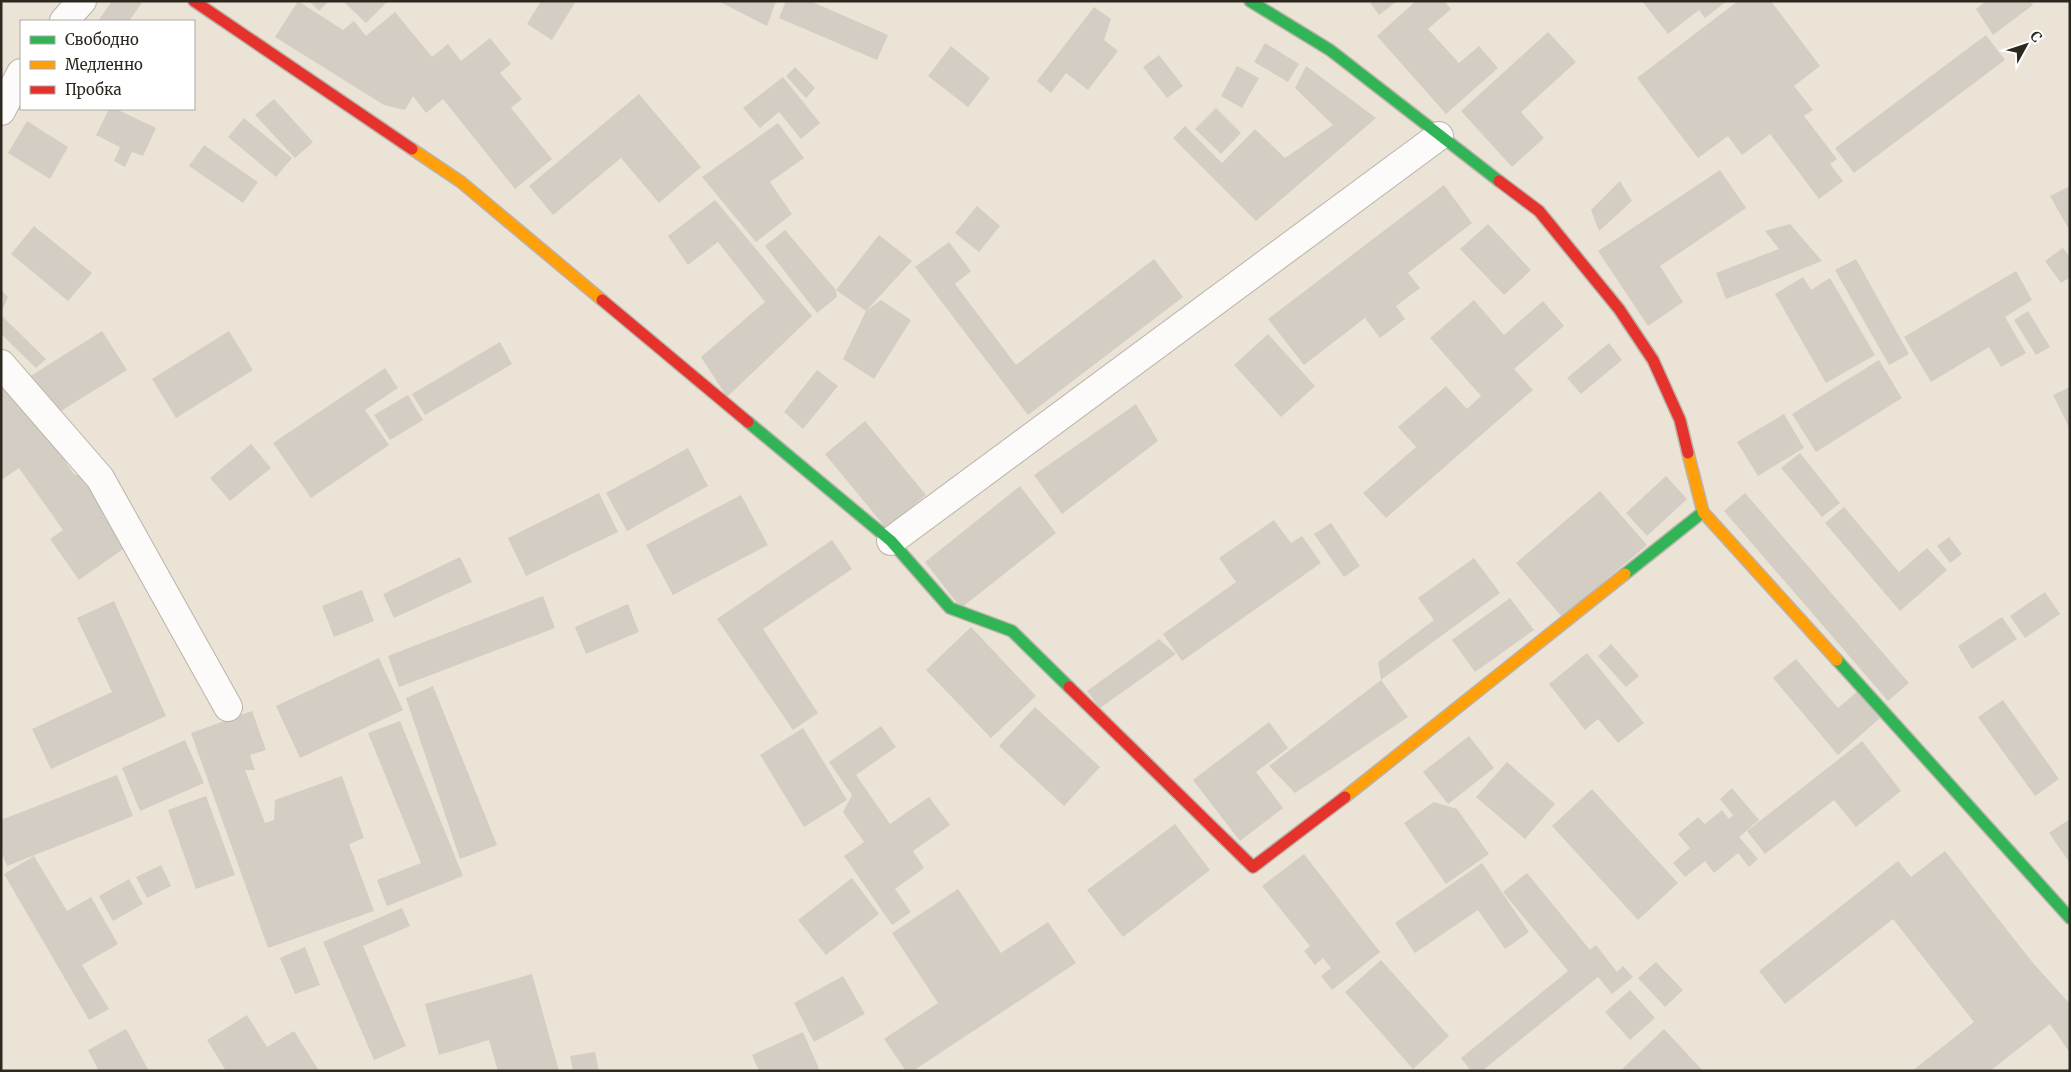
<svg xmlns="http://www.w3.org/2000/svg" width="2071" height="1072" font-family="Merriweather,serif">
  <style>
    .building { fill: #d3cdc3 }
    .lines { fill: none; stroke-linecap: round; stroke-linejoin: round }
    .street-casing { stroke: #bab3a9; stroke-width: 30 }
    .fast-casing { stroke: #bab3a9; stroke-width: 14 }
    .slow-casing { stroke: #bab3a9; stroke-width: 14 }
    .jam-casing { stroke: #bab3a9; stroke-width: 14 }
    .street { stroke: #fcfbf9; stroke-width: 28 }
    .fast { stroke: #30b455; stroke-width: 11 }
    .slow { stroke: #ff9f0a; stroke-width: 11 }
    .jam { stroke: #e5322d; stroke-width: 11 }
  </style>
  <rect width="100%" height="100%" fill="#ebe3d6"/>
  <path class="building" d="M 112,1 L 143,1 L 129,21 L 98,21 Z
    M 298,1 L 343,30 L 354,21 L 366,36 L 395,12 L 432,57 L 448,44 L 461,61 L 490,38 L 511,64 L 500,73 L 522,99 L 511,108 L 552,159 L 515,189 L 443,99 L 426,113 L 413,96 L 405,110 L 384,105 L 275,37 Z
    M 309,1 L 329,1 L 319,11 Z
    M 343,1 L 388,1 L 366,23 Z
    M 541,1 L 576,1 L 552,40 L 527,24 Z
    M 718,1 L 776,1 L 767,26 Z
    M 786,1 L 810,1 L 888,35 L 877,60 L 779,18 Z
    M 1369,1 L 1397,1 L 1379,15 Z
    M 1416,1 L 1444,1 L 1451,9 L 1428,29 L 1459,63 L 1479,46 L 1498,68 L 1446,114 L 1377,36 Z
    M 1642,1 L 1727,1 L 1705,18 L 1699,10 L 1668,34 Z
    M 1738,1 L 1771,1 L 1820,66 L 1794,86 L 1813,110 L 1804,116 L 1837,159 L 1830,164 L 1843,181 L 1819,199 L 1770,134 L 1742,155 L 1728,136 L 1698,158 L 1637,78 Z
    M 1986,1 L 2030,1 L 2033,5 L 1993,35 L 1976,9 Z
    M 1094,7 L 1111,19 L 1104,40 L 1118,51 L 1088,90 L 1066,73 L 1051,93 L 1037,81 Z
    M 1548,32 L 1576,62 L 1521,112 L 1544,138 L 1512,167 L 1461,111 Z
    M 1986,35 L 2005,60 L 1854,173 L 1835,148 Z
    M 1265,43 L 1299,64 L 1288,82 L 1254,62 Z
    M 951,46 L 990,78 L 968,107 L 928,76 Z
    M 1159,55 L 1183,86 L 1167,98 L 1143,67 Z
    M 1237,66 L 1259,78 L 1242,108 L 1221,96 Z
    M 1306,66 L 1376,118 L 1256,221 L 1173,138 L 1185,126 L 1222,163 L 1255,129 L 1285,158 L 1333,125 L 1295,88 Z
    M 795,67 L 815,88 L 806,98 L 786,76 Z
    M 783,77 L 820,123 L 801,139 L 779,112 L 760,128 L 743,108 Z
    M 639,94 L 701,167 L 659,203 L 621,158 L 553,215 L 529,186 Z
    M 274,99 L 313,142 L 295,158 L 255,115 Z
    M 1216,108 L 1241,133 L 1221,154 L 1195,129 Z
    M 109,109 L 116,109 L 156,128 L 143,156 L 132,152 L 125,167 L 114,161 L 120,147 L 96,135 Z
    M 244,118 L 292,158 L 276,177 L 228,137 Z
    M 27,121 L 68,147 L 50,179 L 8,153 Z
    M 778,123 L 804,158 L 770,182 L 792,214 L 756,242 L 702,177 Z
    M 204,145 L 258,182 L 243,203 L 189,166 Z
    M 1720,170 L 1746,208 L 1660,266 L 1683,302 L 1648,326 L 1598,251 Z
    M 1620,181 L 1632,201 L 1599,231 L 1591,210 Z
    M 1444,185 L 1472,223 L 1408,273 L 1420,288 L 1396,306 L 1405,319 L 1380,338 L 1365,318 L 1304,365 L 1268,319 Z
    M 2070,186 L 2070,231 L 2050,196 Z
    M 715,200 L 812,316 L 727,397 L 701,357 L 765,302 L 718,242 L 688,265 L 668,236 Z
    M 977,206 L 1000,226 L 979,252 L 955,233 Z
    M 1488,224 L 1531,270 L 1504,295 L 1460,249 Z
    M 1790,224 L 1822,261 L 1726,299 L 1716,273 L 1779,249 L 1765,231 Z
    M 34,226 L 92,273 L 68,301 L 11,254 Z
    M 785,230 L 836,290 L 837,297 L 817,313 L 765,246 Z
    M 879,235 L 912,261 L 866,311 L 836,290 Z
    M 949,242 L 971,271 L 955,284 L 1016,365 L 1154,259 L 1183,297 L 1028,415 L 915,267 Z
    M 2063,248 L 2070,257 L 2070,277 L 2061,283 L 2045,261 Z
    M 1856,259 L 1909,354 L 1889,365 L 1835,270 Z
    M 2016,271 L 2032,300 L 2005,317 L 2026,353 L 2001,367 L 1989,347 L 1931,382 L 1904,337 Z
    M 1803,277 L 1811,290 L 1830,278 L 1875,355 L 1826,383 L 1775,294 Z
    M 1,290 L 8,297 L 1,313 Z
    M 881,300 L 911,320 L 874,379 L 843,359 L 866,311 Z
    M 1474,300 L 1504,335 L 1543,301 L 1564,326 L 1514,369 L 1533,390 L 1386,518 L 1363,493 L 1416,447 L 1398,427 L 1446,386 L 1467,409 L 1481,396 L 1430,338 Z
    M 2028,311 L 2050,347 L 2036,355 L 2014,320 Z
    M 1,315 L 46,359 L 36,368 L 1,334 Z
    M 102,331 L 127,370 L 53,416 L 29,377 Z
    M 229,331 L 253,370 L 176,418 L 152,379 Z
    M 1268,334 L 1315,386 L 1281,417 L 1234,365 Z
    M 500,342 L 512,364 L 425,415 L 412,394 Z
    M 1609,343 L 1622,360 L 1581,394 L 1567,378 Z
    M 1879,360 L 1902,398 L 1816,452 L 1792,414 Z
    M 385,368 L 398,388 L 365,410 L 389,445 L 311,498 L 273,443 Z
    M 1,369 L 74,474 L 87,479 L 109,502 L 103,515 L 126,547 L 79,580 L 50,539 L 63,530 L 19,468 L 3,479 L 1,477 Z
    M 817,370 L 838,386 L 803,429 L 784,412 Z
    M 2070,387 L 2070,429 L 2053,395 Z
    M 408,395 L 423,420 L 390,440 L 374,415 Z
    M 1136,404 L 1158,441 L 1062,514 L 1034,475 Z
    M 1784,414 L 1804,448 L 1758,476 L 1737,442 Z
    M 865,421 L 926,495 L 886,528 L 825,454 Z
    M 251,444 L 271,468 L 230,501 L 210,478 Z
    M 688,448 L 708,486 L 627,531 L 606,493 Z
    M 1800,453 L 1840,503 L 1822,517 L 1781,468 Z
    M 1666,476 L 1687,499 L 1647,536 L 1626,513 Z
    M 1020,486 L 1056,533 L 961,608 L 925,562 Z
    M 1600,491 L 1647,545 L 1562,617 L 1516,563 Z
    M 599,493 L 618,532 L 526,576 L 508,538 Z
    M 1745,493 L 1909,683 L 1888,701 L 1724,511 Z
    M 741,495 L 768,545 L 673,595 L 646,545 Z
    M 1844,507 L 1899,572 L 1927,548 L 1947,570 L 1900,611 L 1825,523 Z
    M 1274,520 L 1291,543 L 1302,536 L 1321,563 L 1182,661 L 1163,634 L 1236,582 L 1219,558 Z
    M 1331,523 L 1360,566 L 1344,577 L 1314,534 Z
    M 1949,537 L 1962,554 L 1950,563 L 1937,546 Z
    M 832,540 L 852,569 L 763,629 L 818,713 L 793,730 L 717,619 Z
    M 460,557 L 472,582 L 394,618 L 383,594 Z
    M 1474,558 L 1500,593 L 1381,680 L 1378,662 L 1434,620 L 1418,598 Z
    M 362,590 L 374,621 L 334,637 L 322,606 Z
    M 2045,592 L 2060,614 L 2025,638 L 2010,616 Z
    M 543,596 L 555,628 L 399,687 L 388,656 Z
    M 1510,598 L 1534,630 L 1475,672 L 1452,640 Z
    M 114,601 L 166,716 L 51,769 L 32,729 L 112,692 L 77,618 Z
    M 628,604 L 639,632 L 586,654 L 575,627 Z
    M 2002,617 L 2017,639 L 1972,669 L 1958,646 Z
    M 971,627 L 1036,696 L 991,738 L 926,670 Z
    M 1159,639 L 1176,654 L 1100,708 L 1087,691 Z
    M 1611,644 L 1639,676 L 1626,687 L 1598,656 Z
    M 1587,653 L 1644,723 L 1618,743 L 1598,719 L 1585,730 L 1549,684 Z
    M 379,658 L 403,710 L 300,758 L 276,706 Z
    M 1796,659 L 1838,708 L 1857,692 L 1880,718 L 1838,755 L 1773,678 Z
    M 1381,680 L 1408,717 L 1295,793 L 1269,766 Z
    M 433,686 L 497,845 L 460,859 L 406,698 Z
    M 2003,700 L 2059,779 L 2035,796 L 1978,717 Z
    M 1035,707 L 1100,767 L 1064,806 L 999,746 Z
    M 252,711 L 266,750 L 250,755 L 255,770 L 245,770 L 265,823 L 274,820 L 275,800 L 342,776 L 364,838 L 349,844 L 374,911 L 268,948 L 191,733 Z
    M 400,721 L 463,876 L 387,906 L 377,880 L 421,863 L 368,733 Z
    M 1269,722 L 1288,748 L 1256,772 L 1283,808 L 1240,841 L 1193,780 Z
    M 881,726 L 896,747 L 856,775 L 890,824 L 929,797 L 950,825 L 913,851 L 924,868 L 895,889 L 911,912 L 892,925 L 844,856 L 864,842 L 843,812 L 852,795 L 829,762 Z
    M 803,728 L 847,800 L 804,827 L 760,755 Z
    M 1469,736 L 1494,768 L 1448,804 L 1423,772 Z
    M 185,740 L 204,783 L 140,811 L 122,768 Z
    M 1862,741 L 1901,791 L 1856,827 L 1834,800 L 1765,854 L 1747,831 Z
    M 1507,762 L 1555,804 L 1525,839 L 1476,797 Z
    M 117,775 L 133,816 L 7,866 L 1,851 L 1,820 Z
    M 1732,788 L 1759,820 L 1739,837 L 1758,859 L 1749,867 L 1738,853 L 1714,873 L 1705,861 L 1685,877 L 1673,863 L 1690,848 L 1678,834 L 1698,817 L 1705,824 L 1722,810 L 1729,819 L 1733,815 L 1720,799 Z
    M 1592,789 L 1678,883 L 1638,920 L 1552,826 Z
    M 206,796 L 235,875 L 196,889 L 168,810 Z
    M 1434,802 L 1457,809 L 1489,854 L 1446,884 L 1404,823 Z
    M 2070,819 L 2070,863 L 2049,833 Z
    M 1175,824 L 1210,870 L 1123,937 L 1087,890 Z
    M 1945,851 L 2033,963 L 2070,1004 L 2070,1053 L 2050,1024 L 1990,1071 L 1912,1071 L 1974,1022 L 1893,919 L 1785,1004 L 1759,971 L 1898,861 L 1911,877 Z
    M 1304,854 L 1380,952 L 1332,990 L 1321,976 L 1331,968 L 1323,958 L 1315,965 L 1304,951 L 1310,946 L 1262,886 Z
    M 34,856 L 67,911 L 91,897 L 118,944 L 82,965 L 109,1009 L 89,1020 L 4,874 Z
    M 1482,863 L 1529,932 L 1505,949 L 1478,910 L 1415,953 L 1395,923 Z
    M 161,865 L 171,886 L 147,898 L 136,877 Z
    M 1527,873 L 1590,950 L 1596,945 L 1617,972 L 1623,966 L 1633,977 L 1612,994 L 1598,977 L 1482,1071 L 1471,1071 L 1461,1058 L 1568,971 L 1503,892 Z
    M 852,878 L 879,914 L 826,955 L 798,920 Z
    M 129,879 L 143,904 L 113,921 L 99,896 Z
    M 958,889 L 1001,953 L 1048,922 L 1076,963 L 913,1071 L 906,1071 L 884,1039 L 938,1003 L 892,933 Z
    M 402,908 L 410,926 L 363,946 L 406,1046 L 374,1060 L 323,942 Z
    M 305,947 L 320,985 L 295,994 L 280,958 Z
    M 1381,960 L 1449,1036 L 1413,1069 L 1345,992 Z
    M 1656,962 L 1683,990 L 1665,1007 L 1638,978 Z
    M 532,974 L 559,1071 L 498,1071 L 489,1040 L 439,1055 L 425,1004 Z
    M 843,976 L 865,1014 L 814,1042 L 794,1003 Z
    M 1630,990 L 1655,1018 L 1630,1040 L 1605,1012 Z
    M 247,1015 L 267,1047 L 294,1031 L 319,1071 L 226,1071 L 207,1040 Z
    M 126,1029 L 149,1071 L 99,1071 L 88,1050 Z
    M 1664,1029 L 1703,1071 L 1620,1071 L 1639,1053 Z
    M 803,1032 L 820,1071 L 759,1071 L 752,1055 Z
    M 595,1052 L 599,1071 L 573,1071 L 570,1056 Z"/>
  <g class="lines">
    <g class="street-casing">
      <path id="street" d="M 64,21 L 82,1
        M 1,111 L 21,73
        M 1,364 L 100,478 L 228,707
        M 891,541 L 1439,136"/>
    </g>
    <g class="fast-casing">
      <path id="fast" d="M 1250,1 L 1330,50 L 1499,181
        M 748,422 L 891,541 L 950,608 L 1012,631 L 1069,687
        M 1625,574 L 1703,512
        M 1837,660 L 2070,918"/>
    </g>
    <g class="slow-casing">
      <path id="slow" d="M 412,149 L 461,182 L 602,300
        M 1688,453 L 1703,512 L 1837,660
        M 1345,797 L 1625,574"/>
    </g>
    <g class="jam-casing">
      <path id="jam" d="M 194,1 L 412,149
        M 1499,181 L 1539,211 L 1619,309 L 1653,360 L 1680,420 L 1688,453
        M 602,300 L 748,422
        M 1069,687 L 1253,867 L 1345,797"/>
    </g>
    <use href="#street" class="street"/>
    <use href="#fast" class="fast"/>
    <use href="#slow" class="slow"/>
    <use href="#jam" class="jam"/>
  </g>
  <rect width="2071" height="1072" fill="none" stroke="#2c271f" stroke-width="5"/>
  <rect x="20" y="20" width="175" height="90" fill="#ffffff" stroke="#aba9a5"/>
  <rect x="30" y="36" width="25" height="8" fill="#30b455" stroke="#aba9a5"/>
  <text x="65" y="45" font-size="15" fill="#2c271f">Свободно</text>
  <rect x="30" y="61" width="25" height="8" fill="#ff9f0a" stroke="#aba9a5"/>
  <text x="65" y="70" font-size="15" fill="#2c271f">Медленно</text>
  <rect x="30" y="86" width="25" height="8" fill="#e5322d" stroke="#aba9a5"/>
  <text x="65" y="95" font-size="15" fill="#2c271f">Пробка</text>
  <g transform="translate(2026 45) rotate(50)" stroke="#ffffff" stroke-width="4" paint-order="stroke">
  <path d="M0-4L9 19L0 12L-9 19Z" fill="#2c271f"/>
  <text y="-8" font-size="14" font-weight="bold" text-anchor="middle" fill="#2c271f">С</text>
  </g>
</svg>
